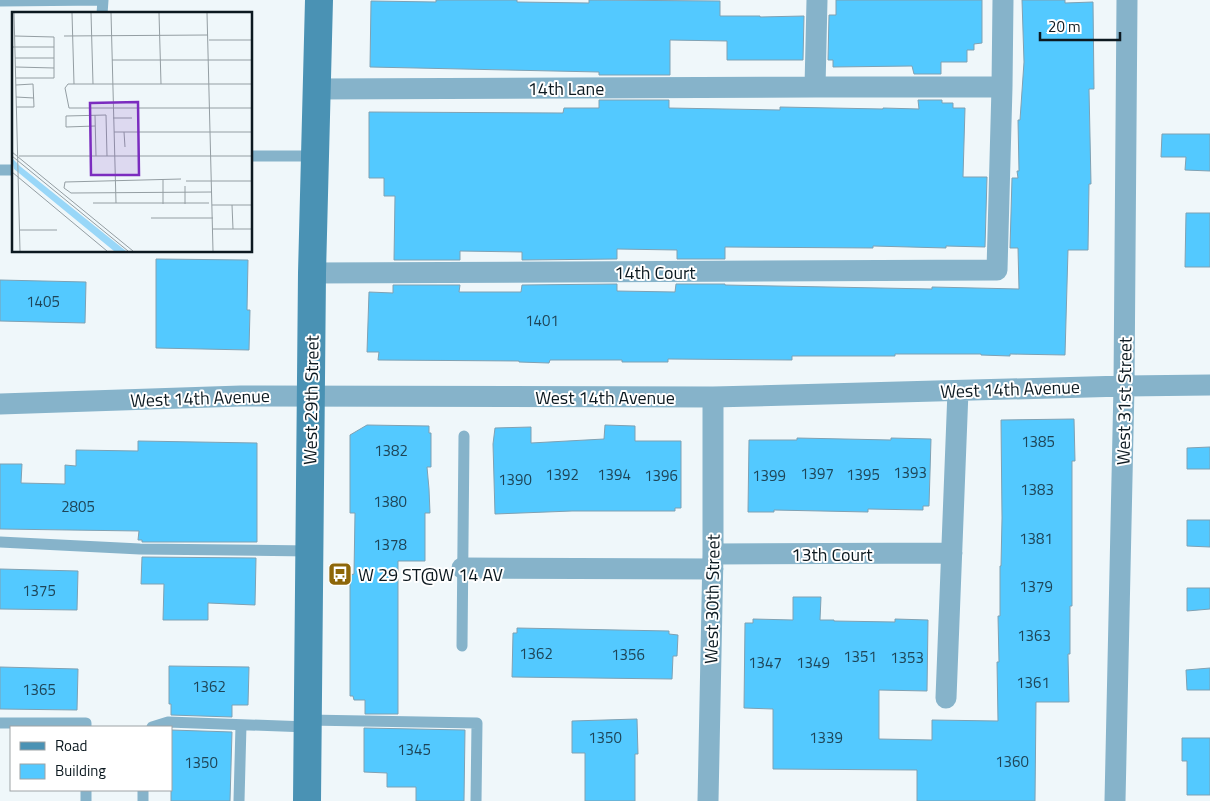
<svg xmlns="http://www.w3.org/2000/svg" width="1210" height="801" font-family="'Titillium Web',sans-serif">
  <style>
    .building { fill: #53c9ff; stroke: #7fa1b3 }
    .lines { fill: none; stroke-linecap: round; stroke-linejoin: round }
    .lane { stroke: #86b3ca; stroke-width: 11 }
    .street { stroke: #86b3ca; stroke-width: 21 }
    .secondary { stroke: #4a92b4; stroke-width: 28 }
    .labels { text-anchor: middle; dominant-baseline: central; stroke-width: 4; stroke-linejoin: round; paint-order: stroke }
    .number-label { font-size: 15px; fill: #1e4558 }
    .street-label { font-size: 18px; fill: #0c1920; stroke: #fff }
    .poi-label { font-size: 18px; fill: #0c1920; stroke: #fff; text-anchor: start }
    .inset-road { fill: none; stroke: #949ea3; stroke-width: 1 }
    .view { fill: #7b2cbf; fill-opacity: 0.15; stroke: #7b2cbf; stroke-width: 2.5 }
    .inset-edge { fill: none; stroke: #0c1920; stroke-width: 2.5 }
  </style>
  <rect width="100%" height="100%" fill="#eff7fa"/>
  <path class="building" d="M 436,0 L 517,0 L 517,2 L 589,3 L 589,0 L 720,1 L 720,16 L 760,16 L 760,17 L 804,16 L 803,60 L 727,60 L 727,41 L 670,40 L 670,75 L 599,75 L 599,72 L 370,67 L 371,1 L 436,2 Z
    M 836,0 L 982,0 L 982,43 L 974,44 L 974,50 L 967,50 L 967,62 L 941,62 L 941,74 L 914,74 L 912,66 L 833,67 L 833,60 L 828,60 L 829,15 L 836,15 Z
    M 1022,0 L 1065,0 L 1065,3 L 1093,2 L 1094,89 L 1089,89 L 1091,184 L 1089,184 L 1088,250 L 1068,250 L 1065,355 L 1010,354 L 1010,356 L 981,355 L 981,354 L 895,354 L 895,356 L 792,356 L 792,360 L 668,359 L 668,362 L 622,362 L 622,360 L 550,360 L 549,363 L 519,362 L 519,361 L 378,360 L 379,352 L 367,352 L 369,292 L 393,293 L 393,285 L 460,285 L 459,292 L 521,292 L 522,285 L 617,284 L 617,291 L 675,292 L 676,284 L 725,284 L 725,285 L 880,288 L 932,289 L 932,287 L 1019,289 L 1018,248 L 1010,248 L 1012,178 L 1018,178 L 1017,171 L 1019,171 L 1018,120 L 1020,120 L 1024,62 Z
    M 599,100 L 669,100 L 669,108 L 780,110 L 780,107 L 883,109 L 883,108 L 919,109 L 918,100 L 942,100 L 942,103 L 953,103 L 953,108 L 965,108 L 963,177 L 987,177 L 985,247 L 946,246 L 946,248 L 873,246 L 873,248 L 725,247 L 725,259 L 677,259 L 677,250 L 617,249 L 617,259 L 522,260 L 522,252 L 460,251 L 460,260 L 394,260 L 395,196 L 384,196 L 384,178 L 369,178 L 369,112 L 563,113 L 564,108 L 599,108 Z
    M 1162,134 L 1210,134 L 1210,171 L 1185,170 L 1186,157 L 1161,157 Z
    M 1186,213 L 1210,213 L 1210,267 L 1185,267 Z
    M 156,259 L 248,260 L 247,310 L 250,310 L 249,350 L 156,348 Z
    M 0,280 L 86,282 L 85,323 L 0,321 Z
    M 1074,419 L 1075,461 L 1072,461 L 1072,606 L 1070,606 L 1070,654 L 1068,654 L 1069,702 L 1036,702 L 1035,801 L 917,801 L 917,770 L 773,769 L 773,709 L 744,708 L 745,623 L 753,623 L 753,619 L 793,620 L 793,597 L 821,597 L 820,620 L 834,620 L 834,621 L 895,622 L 895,619 L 928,620 L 927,691 L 879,690 L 879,739 L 932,740 L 932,720 L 998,721 L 997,662 L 999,662 L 998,616 L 1000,616 L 1000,566 L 1001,566 L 1002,518 L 1001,420 Z
    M 367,425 L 429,426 L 429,433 L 431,433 L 431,467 L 427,467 L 429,489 L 430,513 L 425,513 L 425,561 L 398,561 L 398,714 L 365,714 L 365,700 L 354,700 L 353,696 L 350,696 L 350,575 L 354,574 L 355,513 L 350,513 L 350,435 Z
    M 605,425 L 635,426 L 635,441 L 681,441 L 681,508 L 675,508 L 675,511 L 572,511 L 495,514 L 493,444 L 495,428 L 531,427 L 531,443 L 604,439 Z
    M 797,438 L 891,440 L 891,438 L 931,439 L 929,506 L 923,506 L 923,510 L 868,509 L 868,512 L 774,510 L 774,512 L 748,512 L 749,440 L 797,440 Z
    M 138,441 L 257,443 L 257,542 L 142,542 L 142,540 L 138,540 L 139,531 L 0,529 L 0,464 L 22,464 L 21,483 L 65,484 L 65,465 L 76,466 L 76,450 L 138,451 Z
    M 1210,447 L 1210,469 L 1187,469 L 1187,448 Z
    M 1187,520 L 1210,520 L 1210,547 L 1187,546 Z
    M 142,557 L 256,558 L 255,605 L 208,603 L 208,620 L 163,620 L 164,584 L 141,584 Z
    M 0,569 L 78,571 L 77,610 L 0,609 Z
    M 1187,588 L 1210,588 L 1210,609 L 1187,611 Z
    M 517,628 L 669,631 L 669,634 L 678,635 L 677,656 L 673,656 L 672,679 L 512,677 L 513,633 L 517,633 Z
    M 169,666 L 249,667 L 248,705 L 232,705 L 232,717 L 171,715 L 171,704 L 169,704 Z
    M 0,667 L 78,669 L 77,710 L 0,709 Z
    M 1210,668 L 1210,690 L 1187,690 L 1186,670 Z
    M 637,719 L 638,754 L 635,754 L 635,801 L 585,801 L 585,753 L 572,753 L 572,721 Z
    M 364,728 L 465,730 L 464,801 L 416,801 L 416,787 L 387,787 L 387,773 L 364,772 Z
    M 171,730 L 232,732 L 230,801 L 171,801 Z
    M 1182,738 L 1210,738 L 1210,795 L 1187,795 L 1187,761 L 1182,761 Z"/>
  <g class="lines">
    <path class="lane" d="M 0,1 L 103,0 L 102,14
      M 251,156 L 315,156
      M 0,170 L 14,170
      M 0,542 L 140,549 L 310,551
      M 462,646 L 464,436
      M 308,720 L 477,723 L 476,801
      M 0,723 L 86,723 L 86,727
      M 152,727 L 168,722 L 308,727
      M 143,790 L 143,801
      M 86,801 L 86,790
      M 239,801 L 241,725"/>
    <path class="street" d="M 815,87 L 817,0
      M 317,89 L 815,87 L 1002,87
      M 312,273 L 997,270 L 1002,87 L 1003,0
      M 0,404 L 241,396 L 713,397 L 1124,386 L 1210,385
      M 713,554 L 952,553
      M 462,568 L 713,569
      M 946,698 L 958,391
      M 708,801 L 713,554 L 713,397
      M 1115,801 L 1124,386 L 1127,0"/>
    <path class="secondary" d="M 307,801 L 312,273 L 319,0"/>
  </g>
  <defs>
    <g id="bus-square" transform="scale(1.25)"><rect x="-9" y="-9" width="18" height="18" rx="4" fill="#8d6609" stroke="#fff"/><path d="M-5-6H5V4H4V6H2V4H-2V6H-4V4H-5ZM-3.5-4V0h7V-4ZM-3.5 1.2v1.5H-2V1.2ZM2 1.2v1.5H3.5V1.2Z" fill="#fff"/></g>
  </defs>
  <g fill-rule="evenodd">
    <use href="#bus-square" x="340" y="574"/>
  </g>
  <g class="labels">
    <g class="number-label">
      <text x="43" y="301">1405</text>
      <text x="542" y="320">1401</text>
      <text x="1038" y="441">1385</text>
      <text x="391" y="450">1382</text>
      <text x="910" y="472">1393</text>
      <text x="817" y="473">1397</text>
      <text x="562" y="474">1392</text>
      <text x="614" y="474">1394</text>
      <text x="863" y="474">1395</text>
      <text x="661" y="475">1396</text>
      <text x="769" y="475">1399</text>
      <text x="515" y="479">1390</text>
      <text x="1037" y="489">1383</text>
      <text x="390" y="501">1380</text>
      <text x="78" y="506">2805</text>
      <text x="1036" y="538">1381</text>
      <text x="390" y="544">1378</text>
      <text x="1036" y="586">1379</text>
      <text x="39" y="590">1375</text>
      <text x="1034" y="635">1363</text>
      <text x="536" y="653">1362</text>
      <text x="628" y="654">1356</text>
      <text x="860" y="656">1351</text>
      <text x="907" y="657">1353</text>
      <text x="765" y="662">1347</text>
      <text x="813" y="662">1349</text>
      <text x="1033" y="682">1361</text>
      <text x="209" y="686">1362</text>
      <text x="39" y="689">1365</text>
      <text x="605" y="737">1350</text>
      <text x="826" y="737">1339</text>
      <text x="414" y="749">1345</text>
      <text x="1012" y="761">1360</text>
      <text x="201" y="762">1350</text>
    </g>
    <g class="street-label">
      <text x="566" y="88">14th Lane</text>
      <text x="655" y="272">14th Court</text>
      <text transform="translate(1010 389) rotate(-2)">West 14th Avenue</text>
      <text x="605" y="397">West 14th Avenue</text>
      <text transform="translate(200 398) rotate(-2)">West 14th Avenue</text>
      <text transform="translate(311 400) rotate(-89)">West 29th Street</text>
      <text transform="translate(1124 401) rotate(-89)">West 31st Street</text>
      <text x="832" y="554">13th Court</text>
      <text transform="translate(712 599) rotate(-89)">West 30th Street</text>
    </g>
    <g class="poi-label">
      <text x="358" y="574">W 29 ST@W 14 AV</text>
    </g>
  </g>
  <g transform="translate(12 12)">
    <rect width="240" height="240" fill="#eff7fa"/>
    <path d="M 0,146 L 9,155 L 114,239 L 102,239 L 2,157 Z" fill="#99d7f8"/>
    <path class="inset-road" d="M 2,1 L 8,239M 60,1 L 62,72M 79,1 L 81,72M 99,1 L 104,191M 147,1 L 149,72M 195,1 L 201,239M 3,24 L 42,25 L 42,66 L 4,66M 52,24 L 196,23M 197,28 L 240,28M 0,35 L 42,35M 3,46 L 42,46M 100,48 L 240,48M 4,55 L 42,56M 240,72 L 56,72 L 53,76 L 57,96 L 240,96M 4,73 L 21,72 L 22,95 L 4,95M 4,85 L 22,86M 83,103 L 84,144M 101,106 L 120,106M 83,114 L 54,115 L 54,104 L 94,103 L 95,144M 102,120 L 240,120M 112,120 L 113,135M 0,140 L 121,239M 0,144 L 116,239M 7,144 L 240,144M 0,160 L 95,239M 151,168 L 151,192M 174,169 L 240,169M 173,174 L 173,192M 59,181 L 200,180M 59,181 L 52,176 L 53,170 L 169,167M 81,191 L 197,191M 200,193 L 240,193M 220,193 L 221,217M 139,206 L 201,206M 201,217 L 240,217M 8,218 L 45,218"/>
    <path class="view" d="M 126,90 L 127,163 L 79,163 L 78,91 Z"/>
    <rect width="240" height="240" class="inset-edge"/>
  </g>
  <rect x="10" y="726" width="162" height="65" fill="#ffffff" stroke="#9ea3a6"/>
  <rect x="20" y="742" width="25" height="8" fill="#4a92b4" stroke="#9ea3a6"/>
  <text x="55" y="751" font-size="15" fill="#0c1920">Road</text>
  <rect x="20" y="764" width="25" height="15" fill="#53c9ff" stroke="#9ea3a6"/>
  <text x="55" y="776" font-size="15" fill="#0c1920">Building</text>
  <path d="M1040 32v8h80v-8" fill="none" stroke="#0c1920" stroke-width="2.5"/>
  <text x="1048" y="32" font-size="15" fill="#0c1920" stroke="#ffffff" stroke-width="4" paint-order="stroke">20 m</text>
</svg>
